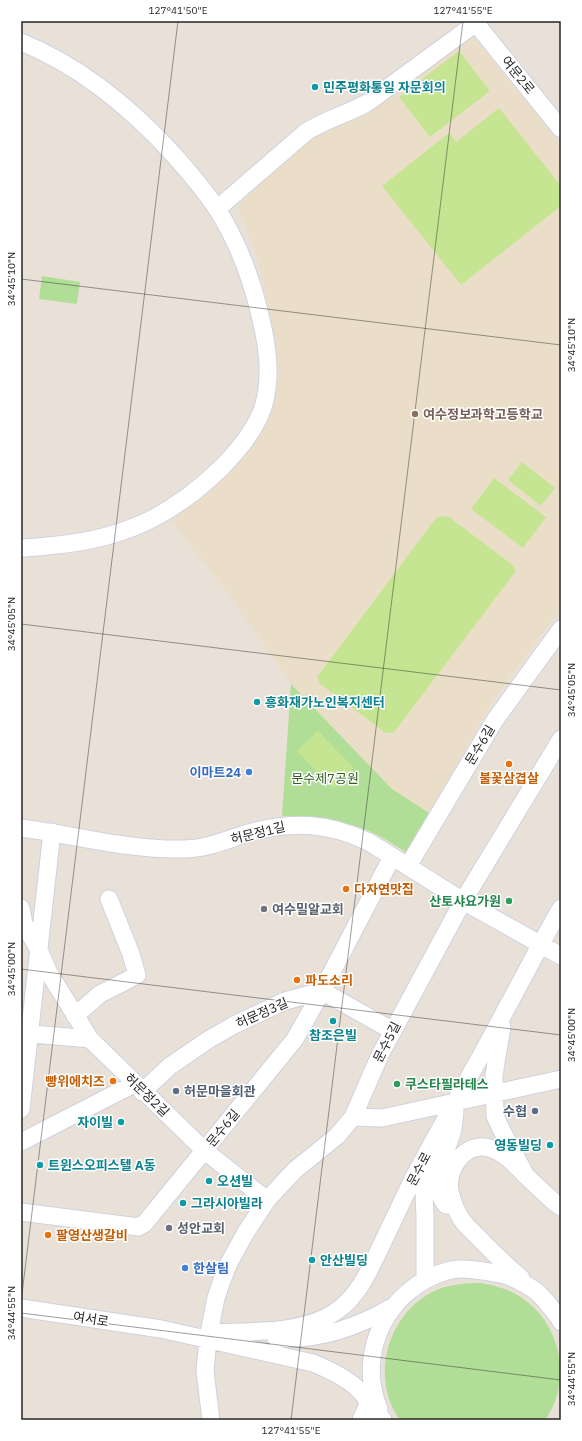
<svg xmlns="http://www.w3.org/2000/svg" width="582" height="1441" font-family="'IBM Plex Sans','Noto Sans KR',sans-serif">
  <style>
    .education { fill: #eadec8 }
    .green { fill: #b1de96 }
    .pitch { fill: #c5e592 }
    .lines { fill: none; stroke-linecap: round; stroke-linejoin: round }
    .minor-casing { stroke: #ced2df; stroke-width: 19 }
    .minor { stroke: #fff; stroke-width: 17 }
    .ticks { fill: none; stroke: #262626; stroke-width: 1; stroke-opacity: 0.45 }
    .culture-dot { fill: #0f9aa8; stroke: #fff; stroke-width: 1.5 }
    .education-dot { fill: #8d6e63; stroke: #fff; stroke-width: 1.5 }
    .food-dot { fill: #e8710a; stroke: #fff; stroke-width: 1.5 }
    .shop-dot { fill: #3f7fe0; stroke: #fff; stroke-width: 1.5 }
    .leisure-dot { fill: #2e9e5b; stroke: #fff; stroke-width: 1.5 }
    .worship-dot { fill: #6b7280; stroke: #fff; stroke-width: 1.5 }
    .service-dot { fill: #5c6f8a; stroke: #fff; stroke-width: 1.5 }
    .labels { text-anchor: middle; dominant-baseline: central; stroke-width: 3; stroke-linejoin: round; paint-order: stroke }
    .street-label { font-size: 13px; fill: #262626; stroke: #fff }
    .culture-label { font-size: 13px; font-weight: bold; fill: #0d838f; stroke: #fff; text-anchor: start }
    .education-label { font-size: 13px; font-weight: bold; fill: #785e54; stroke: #fff; text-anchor: start }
    .shop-label { font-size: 13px; font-weight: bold; fill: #366cbe; stroke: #fff; text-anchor: end }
    .park-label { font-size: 13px; fill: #2c5e1c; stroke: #fff }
    .food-label { font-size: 13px; font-weight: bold; fill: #c56008; stroke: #fff; text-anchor: start }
    .leisure-label { font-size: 13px; font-weight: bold; fill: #27864d; stroke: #fff; text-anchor: end }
    .worship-label { font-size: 13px; font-weight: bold; fill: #5b616d; stroke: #fff; text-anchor: start }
    .service-label { font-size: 13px; font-weight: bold; fill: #4e5e75; stroke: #fff; text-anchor: start }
    .neatline { fill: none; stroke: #262626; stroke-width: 1.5 }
    .ticks-label { font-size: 10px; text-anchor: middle; fill: #262626 }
  </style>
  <rect width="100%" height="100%" fill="#e9e1d8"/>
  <path class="education" d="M 473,36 L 561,145 L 561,608 L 492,702 L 429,813 L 392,789 L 291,684 L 229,595 L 171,520 L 201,498 L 230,473 L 250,450 L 265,427 L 274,401 L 279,375 L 275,341 L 269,309 L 262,276 L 252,243 L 237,207 L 252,191 L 301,146 L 316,135 L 353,121 L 363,116 Z"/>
  <path class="green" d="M 42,276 L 80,282 L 77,304 L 39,299 Z
    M 291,684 L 392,789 L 429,813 L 407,853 C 390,842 372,830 352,825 C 329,819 305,818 282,816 Z
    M 481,1283 C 496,1286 509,1289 522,1298 C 561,1324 573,1381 545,1420 L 400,1420 C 368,1376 389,1309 439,1289 C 453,1284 467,1283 481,1283 Z"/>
  <path class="pitch" d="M 459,51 L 490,91 L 430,137 L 399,97 Z
    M 499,108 L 561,186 L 561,206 L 461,285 L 382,186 L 449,133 L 456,142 Z
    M 522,462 L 555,488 L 541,506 L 508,480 Z
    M 494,478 L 546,517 L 523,548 L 471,509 Z
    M 442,516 L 449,517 L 514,566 L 515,572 L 395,731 L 392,733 L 386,733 L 320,684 L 317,677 L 436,518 Z
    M 318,731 L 354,768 L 333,788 L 297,751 Z"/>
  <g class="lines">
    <g class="minor-casing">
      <path id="minor" d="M 474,21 L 561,129
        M 21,42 C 80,66 130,107 173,154 C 189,172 204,189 217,209
        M 21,548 C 33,548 45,546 57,545 C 125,538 171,516 220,469 C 238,451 257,429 264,404 C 272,374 267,344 260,315 C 251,277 238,242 217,209 L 306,132 C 325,120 347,114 367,103 L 476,23
        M 561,739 L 463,901 L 380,1055 L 353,1117 L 337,1136 L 295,1170 L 267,1200 L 246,1232 L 229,1263 L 222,1280 L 216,1298 L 209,1333 C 249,1331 304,1335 338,1310 C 359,1295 370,1269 381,1246 C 392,1223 403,1199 415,1175 C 444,1120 476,1067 505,1011 C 524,977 541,942 561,908
        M 21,828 C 75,835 128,850 183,849 C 206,849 226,840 248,833 C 292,821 327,822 369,842 L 463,901 L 561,956
        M 408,866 L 495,720 L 561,629
        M 21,908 L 24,924 L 39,950 L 49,973 L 90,1039 L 21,1033
        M 75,1016 L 100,994 L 120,984 L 137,975 L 131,954 L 109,899
        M 502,1027 L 496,1062 L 494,1076 L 495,1116 L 500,1127 L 526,1176 L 554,1202 L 561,1207
        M 90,1039 L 205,1151 L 267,1200
        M 142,1092 L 170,1066 L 208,1040 L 234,1025 L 285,1001 L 322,991 L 393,1031
        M 21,1109 L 52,832
        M 353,1117 L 382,1118 L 561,1079
        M 21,1142 L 134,1084
        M 446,1205 C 428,1182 445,1156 452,1133 C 454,1126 454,1119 455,1111
        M 21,1212 L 131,1226 L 138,1227 L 145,1223 L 295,1039 L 322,991 L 392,857
        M 521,1278 C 506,1265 491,1251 477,1236 C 472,1231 466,1226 462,1220 C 458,1214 453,1203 451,1195 C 445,1174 460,1145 484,1147 C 502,1149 515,1165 526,1176
        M 425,1280 L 425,1216 L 424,1192 L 429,1162
        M 21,1308 L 161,1329 L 313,1363 C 330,1370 349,1379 361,1392 C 369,1401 376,1411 383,1420
        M 276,1338 C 318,1341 356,1328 392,1307
        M 208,1339 L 205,1371 L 211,1420
        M 379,1409 C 355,1351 389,1288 447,1271 C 461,1267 477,1270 490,1272 C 496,1273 502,1274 508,1276 C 516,1279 531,1287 537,1292 C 545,1299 552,1309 559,1318 L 561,1322
        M 361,1420 L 369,1402"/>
    </g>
    <use href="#minor" class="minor"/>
  </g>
  <path class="ticks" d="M 21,279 L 561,345M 21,624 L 561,690M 21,969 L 561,1035M 21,1302 L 178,21M 21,1313 L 561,1380M 291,1420 L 463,21"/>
  <g class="culture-dot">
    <circle cx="315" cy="87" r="4"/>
    <circle cx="257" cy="702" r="4"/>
    <circle cx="333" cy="1021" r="4"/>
    <circle cx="121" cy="1122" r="4"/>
    <circle cx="550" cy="1145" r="4"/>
    <circle cx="40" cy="1165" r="4"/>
    <circle cx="209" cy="1181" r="4"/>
    <circle cx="183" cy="1203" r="4"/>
    <circle cx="312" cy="1260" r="4"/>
  </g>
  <circle class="education-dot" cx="415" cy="414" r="4"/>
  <g class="food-dot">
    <circle cx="509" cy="764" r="4"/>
    <circle cx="346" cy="889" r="4"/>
    <circle cx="297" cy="980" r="4"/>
    <circle cx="113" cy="1081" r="4"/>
    <circle cx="48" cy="1235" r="4"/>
  </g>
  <g class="shop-dot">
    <circle cx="249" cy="772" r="4"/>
    <circle cx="185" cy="1268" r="4"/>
  </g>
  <g class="leisure-dot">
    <circle cx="509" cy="901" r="4"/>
    <circle cx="397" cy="1084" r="4"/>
  </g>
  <g class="worship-dot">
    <circle cx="264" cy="909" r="4"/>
    <circle cx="169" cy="1228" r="4"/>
  </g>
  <g class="service-dot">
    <circle cx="176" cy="1091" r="4"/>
    <circle cx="535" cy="1111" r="4"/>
  </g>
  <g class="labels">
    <g class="street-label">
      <text transform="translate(518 75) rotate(51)">여문2로</text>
      <text transform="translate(480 745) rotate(-59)">문수6길</text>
      <text transform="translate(258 833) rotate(-14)">허문정1길</text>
      <text transform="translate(262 1013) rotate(-24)">허문정3길</text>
      <text transform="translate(387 1042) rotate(-63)">문수5길</text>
      <text transform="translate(147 1095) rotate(44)">허문정2길</text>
      <text transform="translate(223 1128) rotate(-51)">문수6길</text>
      <text transform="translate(419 1169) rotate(-62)">문수로</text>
      <text transform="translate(91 1319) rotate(9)">여서로</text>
    </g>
    <g class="culture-label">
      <text x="323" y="87">민주평화통일 자문회의</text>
      <text x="265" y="702">흥화재가노인복지센터</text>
      <text x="333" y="1035" text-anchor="middle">참조은빌</text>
      <text x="113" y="1122" text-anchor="end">자이빌</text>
      <text x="542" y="1145" text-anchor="end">영동빌딩</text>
      <text x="48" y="1165">트윈스오피스텔 A동</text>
      <text x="217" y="1181">오션빌</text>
      <text x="191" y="1203">그라시아빌라</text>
      <text x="320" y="1260">안산빌딩</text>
    </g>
    <g class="education-label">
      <text x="423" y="414">여수정보과학고등학교</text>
    </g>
    <g class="shop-label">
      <text x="241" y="772">이마트24</text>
      <text x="193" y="1268" text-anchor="start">한살림</text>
    </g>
    <g class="park-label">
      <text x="325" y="778">문수제7공원</text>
    </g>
    <g class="food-label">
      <text x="509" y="778" text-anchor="middle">불꽃삼겹살</text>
      <text x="354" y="889">다자연맛집</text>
      <text x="305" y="980">파도소리</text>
      <text x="105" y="1081" text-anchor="end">빵위에치즈</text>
      <text x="56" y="1235">팔영산생갈비</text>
    </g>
    <g class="leisure-label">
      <text x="501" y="901">산토샤요가원</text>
      <text x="405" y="1084" text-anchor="start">쿠스타필라테스</text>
    </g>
    <g class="worship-label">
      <text x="272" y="909">여수밀알교회</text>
      <text x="177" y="1228">성안교회</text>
    </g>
    <g class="service-label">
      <text x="184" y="1091">허문마을회관</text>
      <text x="527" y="1111" text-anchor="end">수협</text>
    </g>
  </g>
  <rect width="582" height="1441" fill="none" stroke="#ffffff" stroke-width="44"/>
  <rect x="22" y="22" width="538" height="1397" class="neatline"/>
  <g class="ticks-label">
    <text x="178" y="14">127°41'50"E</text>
    <text x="463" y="14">127°41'55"E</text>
    <text transform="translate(11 279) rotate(-90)" y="4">34°45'10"N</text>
    <text transform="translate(571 345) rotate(-90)" y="4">34°45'10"N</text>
    <text transform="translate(11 624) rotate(-90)" y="4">34°45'05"N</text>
    <text transform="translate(571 690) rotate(-90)" y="4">34°45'05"N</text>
    <text transform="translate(11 969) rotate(-90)" y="4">34°45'00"N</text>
    <text transform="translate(571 1035) rotate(-90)" y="4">34°45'00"N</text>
    <text transform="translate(11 1313) rotate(-90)" y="4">34°44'55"N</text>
    <text transform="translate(571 1379) rotate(-90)" y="4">34°44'55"N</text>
    <text x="291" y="1434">127°41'55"E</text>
  </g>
</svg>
